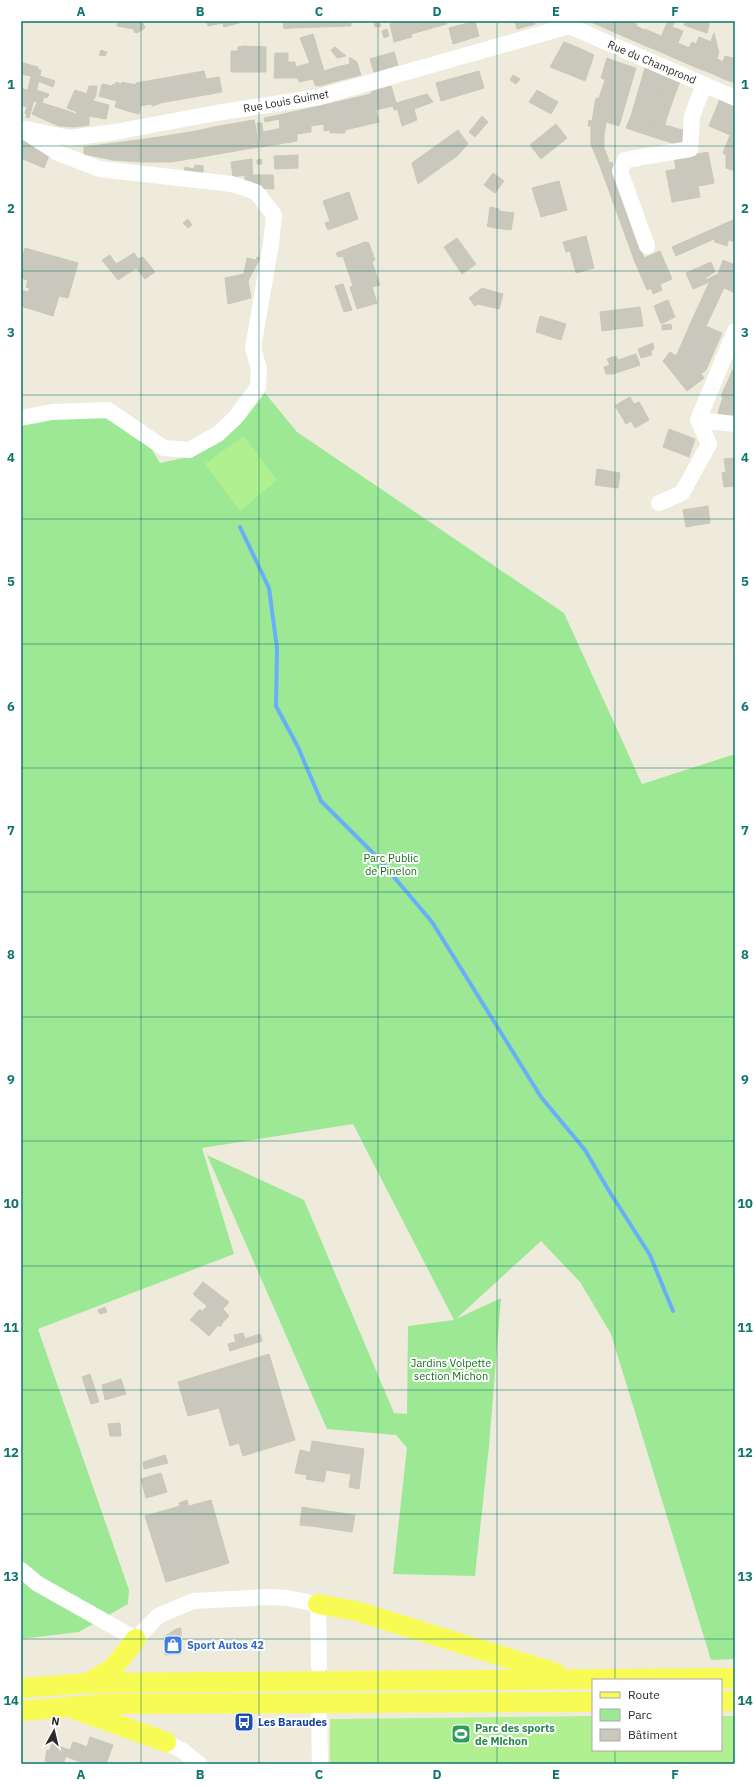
<svg xmlns="http://www.w3.org/2000/svg" width="756" height="1785" font-family="'IBM Plex Sans',sans-serif">
  <style>
    .green { fill: #9de895 }
    .pitch { fill: #b0f090 }
    .lines { fill: none; stroke-linecap: round; stroke-linejoin: round }
    .stream { stroke: #68aff7; stroke-width: 4 }
    .building { fill: #cac7bc; stroke: #cac8b6 }
    .minor { stroke: #fff; stroke-width: 16 }
    .major { stroke: #f9fb55; stroke-width: 20 }
    .grid { fill: none; stroke: #0f766e; stroke-width: 1; stroke-opacity: 0.55 }
    .labels { text-anchor: middle; dominant-baseline: central; stroke-width: 4; stroke-linejoin: round; paint-order: stroke }
    .street-label { font-size: 11px; fill: #2b2b2b; stroke: #fff }
    .park-label { font-size: 11px; fill: #156f18; stroke: #fff }
    .shop-label { font-size: 11px; font-weight: bold; fill: #366cbe; stroke: #fff; text-anchor: start }
    .transit-label { font-size: 11px; font-weight: bold; fill: #164399; stroke: #fff; text-anchor: start }
    .leisure-label { font-size: 11px; font-weight: bold; fill: #27864d; stroke: #fff; text-anchor: start }
    .neatline { fill: none; stroke: #0f766e; stroke-width: 1.5 }
    .grid-label { font-size: 13px; text-anchor: middle; font-weight: bold; fill: #0f766e }
  </style>
  <rect width="100%" height="100%" fill="#eeebdd"/>
  <path class="green" d="M 265,393 L 297,432 L 564,613 L 642,784 L 735,754 L 735,1659 L 711,1660 L 611,1334 L 580,1282 L 541,1241 L 456,1319 L 501,1298 L 489,1446 L 475,1576 L 393,1574 L 407,1448 L 396,1435 L 327,1429 L 207,1155 L 304,1200 L 394,1413 L 407,1414 L 408,1326 L 454,1320 L 353,1124 L 202,1148 L 234,1254 L 38,1329 L 129,1590 L 128,1604 L 79,1632 L 21,1639 L 21,424 L 52,417 L 106,415 L 151,448 L 160,463 L 192,456 L 222,440 L 243,421 Z"/>
  <path class="pitch" d="M 243,436 L 277,480 L 240,511 L 205,464 Z
    M 593,1716 L 593,1750 L 721,1750 L 721,1716 L 735,1716 L 735,1764 L 330,1764 L 330,1719 Z"/>
  <g class="lines">
    <path class="stream" d="M 240,527 L 269,588 L 277,648 L 276,706 L 298,747 L 321,801 L 377,857 L 432,922 L 541,1097 L 585,1150 L 609,1191 L 650,1255 L 673,1311"/>
  </g>
  <path class="building" d="M 118,21 L 135,21 L 134,29 L 117,26 Z
    M 135,21 L 142,21 L 145,28 L 137,33 L 134,32 Z
    M 206,21 L 222,21 L 222,23 L 208,26 Z
    M 222,21 L 246,21 L 224,27 Z
    M 283,21 L 289,21 L 290,28 L 284,29 Z
    M 289,21 L 318,21 L 319,27 L 290,28 Z
    M 318,21 L 351,21 L 351,26 L 319,27 Z
    M 379,21 L 381,26 L 375,27 L 374,22 Z
    M 400,21 L 407,21 L 412,37 L 394,42 L 390,24 Z
    M 407,21 L 426,21 L 429,29 L 411,34 Z
    M 426,21 L 446,21 L 447,24 L 429,29 Z
    M 475,21 L 479,36 L 453,44 L 449,28 Z
    M 515,21 L 534,21 L 535,24 L 517,29 Z
    M 591,21 L 610,21 L 607,29 L 591,22 Z
    M 610,21 L 619,21 L 627,24 L 623,36 L 607,29 Z
    M 619,21 L 629,21 L 627,24 Z
    M 629,21 L 637,24 L 636,26 L 644,30 L 639,43 L 623,36 Z
    M 668,21 L 675,21 L 672,27 L 666,25 Z
    M 686,21 L 705,21 L 701,31 L 684,25 Z
    M 705,21 L 710,21 L 707,33 L 701,31 Z
    M 666,25 L 683,31 L 672,57 L 656,50 Z
    M 387,29 L 389,36 L 384,38 L 382,31 Z
    M 645,29 L 661,36 L 656,50 L 639,43 Z
    M 714,33 L 719,53 L 711,73 L 700,69 Z
    M 313,34 L 324,71 L 337,67 L 341,80 L 319,86 L 300,38 Z
    M 699,37 L 711,42 L 700,69 L 688,64 Z
    M 564,42 L 579,48 L 568,74 L 550,67 Z
    M 692,42 L 696,44 L 694,50 L 689,48 Z
    M 678,43 L 694,50 L 688,64 L 672,57 Z
    M 244,46 L 266,47 L 266,72 L 231,72 L 231,51 L 238,51 L 238,47 Z
    M 335,47 L 346,56 L 337,58 L 331,50 Z
    M 579,48 L 594,55 L 585,81 L 568,74 Z
    M 101,50 L 107,52 L 105,56 L 99,55 Z
    M 394,52 L 398,65 L 374,72 L 370,59 Z
    M 275,53 L 288,53 L 288,62 L 295,62 L 296,67 L 310,63 L 314,74 L 298,78 L 274,78 Z
    M 725,56 L 733,58 L 730,65 L 723,62 Z
    M 349,58 L 351,58 L 357,62 L 361,75 L 341,80 L 337,67 L 350,64 Z
    M 607,58 L 623,64 L 612,101 L 599,98 L 605,80 L 601,78 Z
    M 733,58 L 735,59 L 735,83 L 724,79 Z
    M 717,59 L 730,65 L 724,79 L 711,73 Z
    M 23,63 L 38,67 L 38,69 L 41,70 L 36,93 L 28,90 L 31,76 L 21,74 Z
    M 623,64 L 636,68 L 619,126 L 606,122 Z
    M 645,68 L 669,78 L 666,90 L 657,88 L 653,110 L 659,111 L 659,115 L 667,117 L 665,125 L 631,116 Z
    M 204,71 L 206,79 L 219,77 L 222,92 L 160,103 L 159,104 L 152,106 L 152,104 L 139,106 L 129,108 L 128,111 L 115,107 L 122,82 L 136,85 L 136,83 Z
    M 479,71 L 484,88 L 441,101 L 436,83 Z
    M 314,74 L 319,86 L 315,85 L 313,79 L 299,82 L 298,78 Z
    M 513,75 L 520,79 L 516,84 L 510,80 Z
    M 40,76 L 55,81 L 53,87 L 38,81 Z
    M 669,78 L 680,82 L 675,94 L 666,89 Z
    M 116,82 L 121,84 L 117,101 L 99,96 L 102,84 L 112,86 L 113,84 L 115,85 Z
    M 89,86 L 97,86 L 96,95 L 87,93 Z
    M 391,86 L 398,109 L 394,110 L 393,106 L 376,110 L 371,92 Z
    M 21,88 L 36,93 L 29,118 L 26,117 L 27,114 L 25,113 L 27,107 L 21,105 Z
    M 657,88 L 666,89 L 675,94 L 667,117 L 659,115 L 659,111 L 653,110 Z
    M 36,90 L 49,94 L 47,98 L 44,97 L 42,103 L 52,106 L 47,121 L 32,114 L 37,102 L 34,101 Z
    M 75,90 L 87,94 L 79,115 L 76,114 L 77,112 L 67,108 Z
    M 537,90 L 558,102 L 551,114 L 529,102 Z
    M 87,93 L 96,95 L 93,101 L 109,105 L 106,119 L 89,116 L 89,125 L 75,127 Z
    M 371,94 L 379,122 L 345,130 L 345,133 L 330,133 L 330,130 L 324,131 L 324,105 Z
    M 427,94 L 433,102 L 414,109 L 417,120 L 402,126 L 396,103 Z
    M 596,98 L 612,101 L 607,118 L 593,115 Z
    M 720,99 L 735,106 L 735,137 L 709,126 Z
    M 324,105 L 324,124 L 311,126 L 311,132 L 297,134 L 297,111 Z
    M 52,106 L 65,110 L 59,126 L 47,121 Z
    M 141,106 L 139,114 L 128,111 L 129,108 Z
    M 65,110 L 79,115 L 75,127 L 59,126 Z
    M 297,111 L 297,125 L 280,129 L 279,115 Z
    M 279,115 L 279,119 L 265,122 L 264,118 Z
    M 593,115 L 607,118 L 604,135 L 591,133 L 591,126 L 588,126 L 589,120 L 592,121 Z
    M 482,116 L 488,122 L 475,137 L 469,132 Z
    M 631,116 L 654,122 L 650,136 L 626,128 Z
    M 254,120 L 257,133 L 222,139 L 219,126 Z
    M 654,122 L 686,131 L 682,146 L 650,136 Z
    M 257,123 L 262,123 L 263,132 L 297,125 L 297,141 L 261,147 Z
    M 556,124 L 567,138 L 541,159 L 530,145 Z
    M 219,126 L 224,153 L 201,157 L 196,131 Z
    M 458,130 L 468,144 L 457,156 L 418,184 L 412,163 Z
    M 196,131 L 201,157 L 171,162 L 166,136 Z
    M 257,133 L 259,147 L 224,153 L 222,139 Z
    M 591,133 L 604,135 L 604,148 L 608,158 L 598,161 L 591,145 Z
    M 730,135 L 735,137 L 735,171 L 726,168 L 726,155 L 723,153 Z
    M 166,136 L 171,162 L 141,162 L 138,140 Z
    M 21,140 L 50,153 L 44,168 L 21,158 Z
    M 138,140 L 141,162 L 113,160 L 84,154 L 84,147 Z
    M 708,152 L 714,183 L 705,185 L 698,154 Z
    M 698,154 L 705,185 L 698,186 L 700,197 L 672,202 L 666,171 L 676,169 L 674,158 Z
    M 298,155 L 298,168 L 275,169 L 274,156 Z
    M 608,158 L 609,163 L 600,166 L 598,161 Z
    M 252,159 L 253,188 L 245,186 L 245,175 L 233,177 L 231,162 Z
    M 261,159 L 262,164 L 257,164 L 257,160 Z
    M 612,162 L 623,194 L 621,194 L 644,258 L 635,262 L 600,166 Z
    M 195,165 L 203,166 L 203,175 L 184,171 L 185,167 L 194,169 Z
    M 493,173 L 504,181 L 495,193 L 484,185 Z
    M 252,175 L 273,175 L 274,189 L 253,188 Z
    M 559,181 L 567,210 L 541,217 L 532,188 Z
    M 349,192 L 358,219 L 328,230 L 325,223 L 330,221 L 323,201 Z
    M 490,207 L 499,209 L 499,211 L 514,213 L 511,230 L 495,228 L 496,225 L 488,223 Z
    M 735,212 L 735,242 L 729,240 Z
    M 188,219 L 192,225 L 188,228 L 183,223 Z
    M 733,220 L 727,246 L 715,242 L 714,239 L 676,256 L 672,247 Z
    M 488,223 L 496,225 L 495,228 L 487,226 Z
    M 586,236 L 594,268 L 576,273 L 570,251 L 566,252 L 563,242 Z
    M 457,238 L 476,264 L 462,274 L 444,247 Z
    M 365,242 L 369,243 L 375,260 L 372,262 L 380,285 L 372,287 L 377,303 L 357,309 L 350,287 L 353,286 L 343,256 L 338,257 L 336,253 Z
    M 25,248 L 78,263 L 70,291 L 65,290 L 63,297 L 59,296 L 53,316 L 21,306 L 21,290 L 28,292 L 30,288 L 26,287 L 28,280 L 21,278 L 21,260 Z
    M 660,251 L 672,279 L 647,290 L 635,262 Z
    M 134,253 L 138,259 L 143,257 L 155,272 L 145,279 L 136,268 L 118,280 L 102,260 L 110,255 L 116,264 Z
    M 257,257 L 260,258 L 248,281 L 251,298 L 228,304 L 225,278 L 244,274 L 247,258 L 256,260 Z
    M 723,260 L 735,265 L 735,293 L 710,281 L 707,283 L 706,280 L 718,274 Z
    M 711,262 L 715,272 L 705,278 L 707,283 L 693,289 L 686,273 Z
    M 710,281 L 724,288 L 706,326 L 692,320 Z
    M 343,284 L 352,310 L 344,312 L 335,286 Z
    M 660,284 L 662,290 L 653,294 L 651,288 Z
    M 482,288 L 503,294 L 499,309 L 478,304 L 475,306 L 469,298 Z
    M 65,290 L 70,291 L 68,298 L 63,297 Z
    M 668,300 L 675,317 L 661,324 L 654,306 Z
    M 640,307 L 643,326 L 617,329 L 616,320 L 601,321 L 600,312 Z
    M 540,316 L 566,324 L 561,340 L 536,332 Z
    M 616,320 L 617,329 L 602,331 L 601,321 Z
    M 692,320 L 722,333 L 706,370 L 701,374 L 704,378 L 687,391 L 667,366 L 674,361 Z
    M 671,324 L 672,329 L 662,330 L 662,325 Z
    M 653,343 L 654,348 L 651,352 L 652,355 L 641,358 L 638,349 Z
    M 670,352 L 676,356 L 674,361 L 667,366 L 663,361 Z
    M 636,354 L 640,365 L 613,374 L 606,374 L 604,367 L 610,365 L 607,359 L 616,356 L 618,360 Z
    M 734,367 L 735,367 L 735,419 L 722,416 L 718,413 L 723,397 L 721,396 Z
    M 630,397 L 636,408 L 641,405 L 649,420 L 635,428 L 631,421 L 626,424 L 617,409 L 623,405 L 621,402 Z
    M 621,402 L 623,405 L 617,409 L 615,406 Z
    M 639,402 L 641,405 L 636,408 L 634,404 Z
    M 669,429 L 695,439 L 689,457 L 663,447 Z
    M 735,458 L 735,486 L 724,487 L 722,473 L 726,472 L 724,459 Z
    M 597,469 L 620,473 L 618,488 L 595,485 Z
    M 708,506 L 710,523 L 686,527 L 683,510 Z
    M 203,1282 L 229,1302 L 223,1309 L 229,1316 L 223,1322 L 219,1319 L 216,1323 L 218,1325 L 209,1336 L 193,1322 L 207,1306 L 193,1294 Z
    M 105,1307 L 107,1312 L 100,1314 L 98,1310 Z
    M 200,1309 L 202,1312 L 193,1322 L 190,1320 Z
    M 219,1319 L 223,1322 L 220,1327 L 216,1323 Z
    M 243,1333 L 245,1339 L 236,1342 L 234,1335 Z
    M 260,1334 L 262,1341 L 230,1351 L 228,1344 Z
    M 269,1354 L 295,1440 L 243,1456 L 239,1443 L 230,1446 L 219,1408 L 188,1416 L 178,1382 Z
    M 90,1374 L 99,1402 L 91,1404 L 82,1377 Z
    M 121,1379 L 126,1394 L 105,1400 L 102,1385 Z
    M 120,1423 L 121,1436 L 110,1436 L 108,1424 Z
    M 312,1441 L 364,1449 L 359,1489 L 349,1487 L 351,1474 L 326,1470 L 324,1482 L 306,1479 Z
    M 300,1450 L 310,1452 L 307,1475 L 295,1473 Z
    M 165,1455 L 168,1463 L 144,1469 L 143,1462 Z
    M 161,1473 L 167,1492 L 146,1498 L 141,1479 Z
    M 187,1500 L 207,1570 L 166,1582 L 145,1516 L 180,1506 L 179,1503 Z
    M 211,1500 L 229,1563 L 207,1570 L 189,1506 Z
    M 302,1507 L 314,1509 L 311,1526 L 300,1525 Z
    M 314,1509 L 355,1515 L 352,1532 L 311,1526 Z
    M 181,1628 L 181,1654 L 165,1655 L 164,1637 L 176,1629 Z
    M 90,1737 L 113,1745 L 106,1764 L 86,1764 L 70,1758 L 77,1743 L 87,1747 Z
    M 73,1742 L 77,1743 L 70,1758 L 66,1756 L 63,1764 L 45,1761 L 47,1750 L 49,1751 L 52,1744 L 70,1750 Z"/>
  <g class="lines">
    <path class="minor" d="M 569,26 L 735,98
      M 21,129 L 58,153 L 100,169 L 232,184 L 256,192 L 274,215 L 271,244 L 253,348 L 259,369 L 258,387 L 235,418 L 218,434 L 189,450 L 164,448 L 108,410 L 52,412 L 21,418
      M 26,129 L 70,138 L 115,132 L 216,113 L 319,97 L 569,26
      M 647,246 L 620,171 L 625,160 L 690,149 L 692,116 L 704,85
      M 698,420 L 735,331
      M 698,420 L 735,424
      M 659,503 L 682,493 L 709,444 L 698,420
      M 21,1570 L 38,1584 L 136,1639 L 158,1616 L 193,1601 L 270,1597 L 287,1598 L 318,1604 L 319,1666
      M 319,1718 L 320,1764
      M 166,1742 L 183,1751 L 199,1764"/>
    <path class="major" d="M 318,1604 L 356,1611 L 556,1673
      M 88,1683 L 114,1667 L 136,1639
      M 21,1688 L 88,1683 L 735,1678
      M 721,1701 L 735,1701
      M 74,1709 L 166,1742
      M 21,1711 L 102,1704 L 593,1702"/>
  </g>
  <path class="grid" d="M 141,21 L 141,1764M 259,21 L 259,1764M 378,21 L 378,1764M 497,21 L 497,1764M 615,21 L 615,1680M 21,146 L 735,146M 21,271 L 735,271M 21,395 L 735,395M 21,519 L 735,519M 21,644 L 735,644M 21,768 L 735,768M 21,892 L 735,892M 21,1017 L 735,1017M 21,1141 L 735,1141M 21,1266 L 735,1266M 21,1390 L 735,1390M 21,1514 L 735,1514M 21,1639 L 735,1639M 615,1750 L 615,1764"/>
  <defs>
    <g id="shop-square" transform="scale(1)"><rect x="-9" y="-9" width="18" height="18" rx="4" fill="#3f7fe0" stroke="#fff"/><path d="M-5-2.5h2.3a2.7 3.5 0 0 1 5.4 0H5L5.5 6h-11ZM-1.5-2.5h3a1.5 2.3 0 0 0-3 0Z" fill="#fff"/></g>
    <g id="bus-square" transform="scale(1)"><rect x="-9" y="-9" width="18" height="18" rx="4" fill="#1a4fb4" stroke="#fff"/><path d="M-5-6H5V4H4V6H2V4H-2V6H-4V4H-5ZM-3.5-4V0h7V-4ZM-3.5 1.2v1.5H-2V1.2ZM2 1.2v1.5H3.5V1.2Z" fill="#fff"/></g>
    <g id="stadium-square" transform="scale(1)"><rect x="-9" y="-9" width="18" height="18" rx="4" fill="#2e9e5b" stroke="#fff"/><path d="M0-5a6.5 5 0 1 0 0 10a6.5 5 0 1 0 0-10ZM-3.5-1.8h7v3.6h-7Z" fill="#fff"/></g>
  </defs>
  <g fill-rule="evenodd">
    <use href="#shop-square" x="173" y="1645"/>
    <use href="#bus-square" x="244" y="1722"/>
    <use href="#stadium-square" x="461" y="1734"/>
  </g>
  <g class="labels">
    <g class="street-label">
      <text transform="translate(652 62) rotate(23)">Rue du Champrond</text>
      <text transform="translate(286 101) rotate(-10)">Rue Louis Guimet</text>
    </g>
    <g class="park-label">
      <text x="391" y="858">Parc Public<tspan x="391" dy="13">de Pinelon</tspan></text>
      <text x="451" y="1363">Jardins Volpette<tspan x="451" dy="13">section Michon</tspan></text>
    </g>
    <g class="shop-label">
      <text x="187" y="1645">Sport Autos 42</text>
    </g>
    <g class="transit-label">
      <text x="258" y="1722">Les Baraudes</text>
    </g>
    <g class="leisure-label">
      <text x="475" y="1728">Parc des sports<tspan x="475" dy="13">de Michon</tspan></text>
    </g>
  </g>
  <rect width="756" height="1785" fill="none" stroke="#ffffff" stroke-width="44"/>
  <rect x="592" y="1679" width="130" height="72" fill="#ffffff" stroke="#aaaaaa"/>
  <rect x="600" y="1692" width="20" height="6" fill="#f9fb55" stroke="#aaaaaa"/>
  <text x="628" y="1699" font-size="12" fill="#2b2b2b">Route</text>
  <rect x="600" y="1709" width="20" height="12" fill="#9de895" stroke="#aaaaaa"/>
  <text x="628" y="1719" font-size="12" fill="#2b2b2b">Parc</text>
  <rect x="600" y="1729" width="20" height="12" fill="#cac7bc" stroke="#aaaaaa"/>
  <text x="628" y="1739" font-size="12" fill="#2b2b2b">Bâtiment</text>
  <g transform="translate(54 1731) rotate(8)" stroke="#ffffff" stroke-width="3" paint-order="stroke">
  <path d="M0-3L7 15L0 10L-7 15Z" fill="#2b2b2b"/>
  <text y="-6" font-size="11" font-weight="bold" text-anchor="middle" fill="#2b2b2b">N</text>
  </g>
  <rect x="22" y="22" width="712" height="1741" class="neatline"/>
  <g class="grid-label">
    <text x="81" y="16">A</text>
    <text x="200" y="16">B</text>
    <text x="319" y="16">C</text>
    <text x="437" y="16">D</text>
    <text x="556" y="16">E</text>
    <text x="675" y="16">F</text>
    <text x="11" y="89">1</text>
    <text x="745" y="89">1</text>
    <text x="11" y="213">2</text>
    <text x="745" y="213">2</text>
    <text x="11" y="337">3</text>
    <text x="745" y="337">3</text>
    <text x="11" y="462">4</text>
    <text x="745" y="462">4</text>
    <text x="11" y="586">5</text>
    <text x="745" y="586">5</text>
    <text x="11" y="711">6</text>
    <text x="745" y="711">6</text>
    <text x="11" y="835">7</text>
    <text x="745" y="835">7</text>
    <text x="11" y="959">8</text>
    <text x="745" y="959">8</text>
    <text x="11" y="1084">9</text>
    <text x="745" y="1084">9</text>
    <text x="11" y="1208">10</text>
    <text x="745" y="1208">10</text>
    <text x="11" y="1332">11</text>
    <text x="745" y="1332">11</text>
    <text x="11" y="1457">12</text>
    <text x="745" y="1457">12</text>
    <text x="11" y="1581">13</text>
    <text x="745" y="1581">13</text>
    <text x="11" y="1705">14</text>
    <text x="745" y="1705">14</text>
    <text x="81" y="1779">A</text>
    <text x="200" y="1779">B</text>
    <text x="319" y="1779">C</text>
    <text x="437" y="1779">D</text>
    <text x="556" y="1779">E</text>
    <text x="675" y="1779">F</text>
  </g>
</svg>
